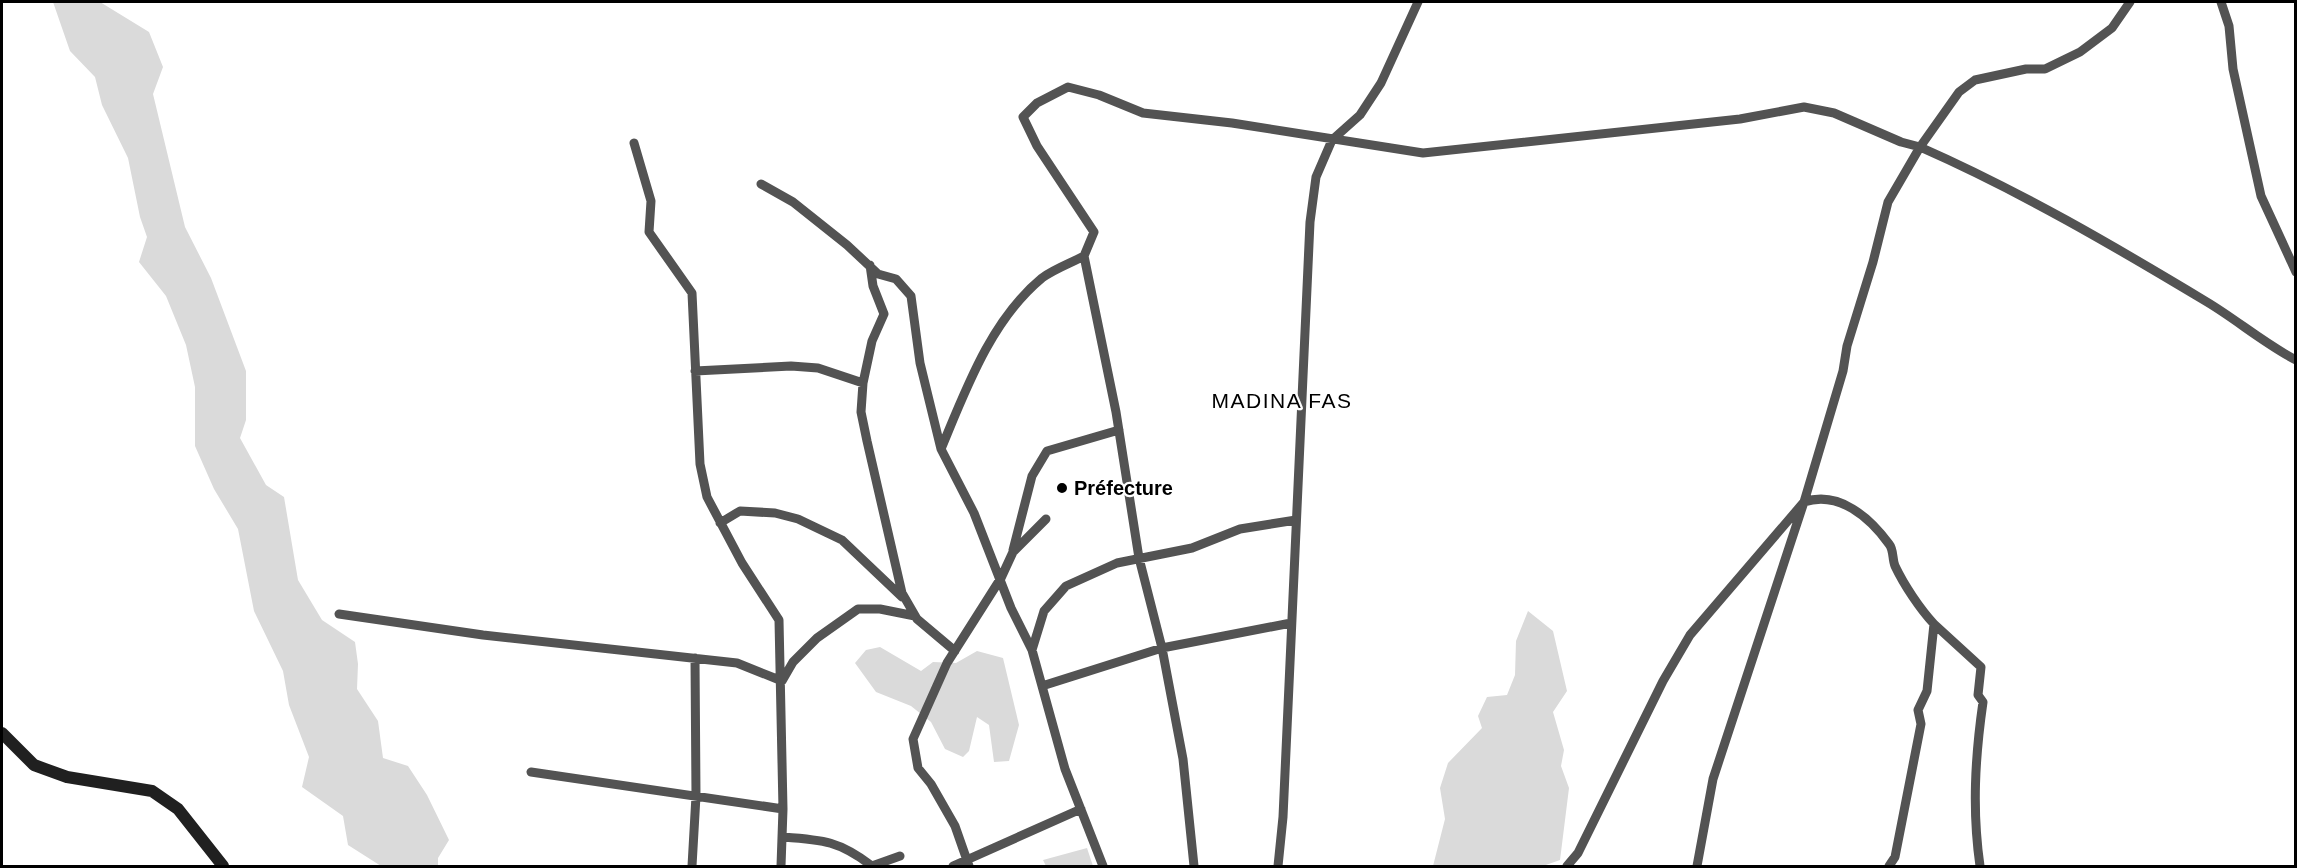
<svg xmlns="http://www.w3.org/2000/svg" width="2297" height="868" font-family="Helvetica,sans-serif">
  <style>
    .green { fill: #dadada }
    .lines { fill: none; stroke-linecap: round; stroke-linejoin: round }
    .street { stroke: #535353; stroke-width: 9 }
    .secondary { stroke: #202020; stroke-width: 12 }
    .poi-dot { fill: #000; stroke: #fff; stroke-width: 2 }
    .labels { text-anchor: middle; dominant-baseline: central; stroke-width: 4.5; stroke-linejoin: round; paint-order: stroke }
    .poi-label { font-size: 20px; font-weight: bold; fill: #000; stroke: #fff; text-anchor: start }
    .neighbourhood-label { font-size: 21px; letter-spacing: 1.5px; fill: #000; stroke: #fff }
  </style>
  <rect width="100%" height="100%" fill="#fff"/>
  <path class="green" d="M 53,2 L 100,2 L 149,32 L 163,67 L 153,94 L 185,227 L 211,278 L 246,371 L 246,420 L 240,438 L 266,485 L 284,497 L 298,580 L 322,620 L 355,642 L 358,664 L 357,689 L 378,721 L 383,758 L 408,766 L 427,795 L 449,840 L 438,858 L 438,866 L 381,866 L 348,845 L 343,816 L 302,787 L 309,757 L 289,705 L 283,671 L 254,611 L 238,529 L 214,489 L 195,446 L 195,387 L 186,345 L 166,296 L 139,262 L 147,237 L 140,217 L 128,158 L 102,105 L 95,77 L 70,51 Z
    M 1528,611 L 1553,631 L 1567,691 L 1553,712 L 1564,750 L 1561,766 L 1569,788 L 1560,860 L 1543,866 L 1433,866 L 1445,819 L 1440,788 L 1448,763 L 1482,728 L 1478,716 L 1487,697 L 1507,695 L 1515,675 L 1516,641 Z
    M 880,647 L 921,671 L 933,662 L 956,663 L 977,651 L 1003,658 L 1019,725 L 1009,761 L 994,762 L 989,725 L 977,717 L 969,751 L 963,757 L 945,749 L 931,722 L 911,706 L 876,692 L 855,663 L 866,650 Z
    M 1087,848 L 1093,866 L 1046,866 L 1043,860 Z"/>
  <g class="lines">
    <path class="street" d="M 2130,2 L 2112,28 L 2080,52 L 2045,69 L 2026,69 L 1975,80 L 1959,92 L 1920,147 C 2020,191 2114,246 2207,302 C 2237,320 2265,344 2296,360
      M 2221,2 L 2229,26 L 2233,69 L 2261,196 L 2296,272
      M 634,143 L 651,201 L 649,232 L 692,293 L 700,464 L 707,497 L 742,563 L 779,620 L 783,809 L 781,866
      M 761,184 L 793,202 L 847,245 L 878,274 L 896,279 L 911,296 L 920,363 L 941,449
      M 1084,256 L 1116,412 L 1139,558 L 1162,648 L 1183,759 L 1194,866
      M 870,265 L 873,286 L 884,314 L 872,341 L 863,383 L 861,412 L 867,441 L 902,593 L 917,619 L 955,651
      M 695,371 L 791,366 L 818,368 L 863,383
      M 720,523 L 740,511 L 775,513 L 798,519 L 842,540 L 902,597
      M 1013,550 L 1032,476 L 1047,451 L 1119,430
      M 339,614 L 483,635 L 737,663 L 782,681 L 793,662 L 817,638 L 858,609 L 880,609 L 915,616
      M 1934,624 L 1981,667 L 1978,695 L 1983,702 C 1975,758 1972,810 1980,866
      M 1032,650 L 1044,611 L 1066,586 L 1117,563 L 1192,548 L 1240,529 L 1296,520
      M 1042,686 L 1162,648 L 1291,623
      M 531,772 L 783,809
      M 783,837 C 824,840 839,841 872,866 L 900,856
      M 692,866 L 696,796 L 695,658
      M 953,866 L 1081,809
      M 969,866 L 955,826 L 931,784 L 918,768 L 913,739 L 947,663 L 1001,578 L 1013,552 L 1046,519
      M 1103,866 L 1065,769 L 1032,650 L 1011,608 L 974,513 L 941,449 C 966,389 991,320 1042,278 C 1054,269 1071,263 1084,256 L 1094,232 L 1037,146 L 1023,117 L 1037,103 L 1068,87 L 1099,95 L 1143,113 L 1232,123 L 1423,153 L 1740,119 L 1804,107 L 1834,113 L 1901,142 L 1920,147 L 1888,202 L 1873,262 L 1847,346 L 1843,371 L 1804,502 L 1690,635 L 1663,681 L 1578,853 L 1567,866
      M 1278,866 L 1283,817 L 1310,222 L 1316,177 L 1332,140 L 1360,115 L 1381,83 L 1418,2
      M 1697,866 L 1713,779 L 1804,502 C 1839,490 1870,518 1889,544 C 1894,550 1892,559 1895,566 C 1904,585 1920,609 1934,624 L 1927,691 L 1918,710 L 1921,724 L 1895,857 L 1889,866"/>
    <path class="secondary" d="M 2,733 L 34,765 L 67,777 L 152,791 L 178,809 L 223,866"/>
  </g>
  <circle class="poi-dot" cx="1062" cy="488" r="6"/>
  <g class="labels">
    <g class="poi-label">
      <text x="1074" y="488">Préfecture</text>
    </g>
    <g class="neighbourhood-label">
      <text x="1282" y="400">MADINA FAS</text>
    </g>
  </g>
  <rect width="2297" height="868" fill="none" stroke="#000000" stroke-width="6"/>
</svg>
